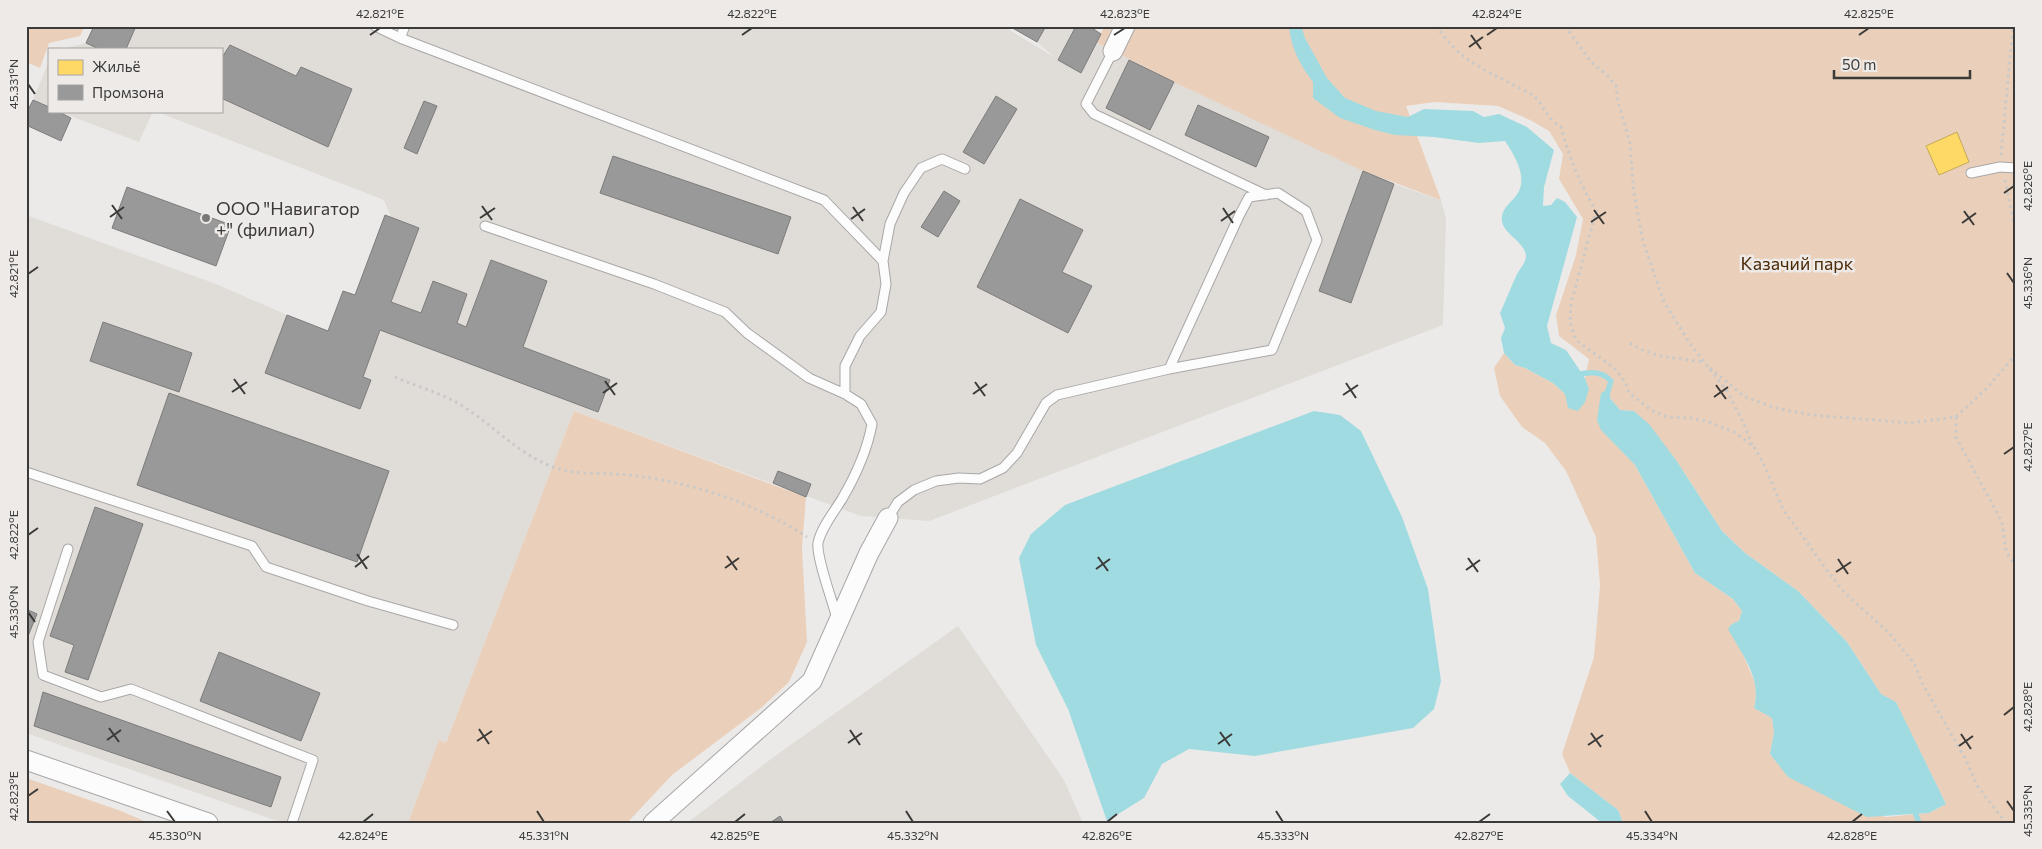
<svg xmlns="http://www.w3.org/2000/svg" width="2042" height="849" font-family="Commissioner,sans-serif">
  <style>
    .built { fill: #e0dcd7 }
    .green { fill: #ead0ba; fill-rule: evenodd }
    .water { fill: #a0dbe1 }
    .homes { fill: #ffd966; stroke: #c4a958 }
    .industry { fill: #999; stroke: #7d7c7c }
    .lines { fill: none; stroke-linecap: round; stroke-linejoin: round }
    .stream { stroke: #a0dbe1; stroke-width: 5.5 }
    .lane-casing { stroke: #a9a7a7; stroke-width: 11 }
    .street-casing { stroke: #a9a7a7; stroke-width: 21 }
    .path { stroke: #cac9c8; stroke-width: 3; stroke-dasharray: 2.5 4; stroke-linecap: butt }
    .lane { stroke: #fcfcfc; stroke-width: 9 }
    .street { stroke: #fcfcfc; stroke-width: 19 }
    .ticks { fill: none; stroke: #3b3a39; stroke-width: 2 }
    .poi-dot { fill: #797877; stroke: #edeae8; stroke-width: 2 }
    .labels { text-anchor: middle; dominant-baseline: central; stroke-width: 5; stroke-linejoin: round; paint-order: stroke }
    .poi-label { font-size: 18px; fill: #3b3a39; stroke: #edeae8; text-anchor: start }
    .park-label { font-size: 18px; fill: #4c2a08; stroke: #edeae8 }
    .neatline { fill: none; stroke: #3b3a39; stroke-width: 2 }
    .ticks-label { font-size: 12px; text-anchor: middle; fill: #3b3a39 }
  </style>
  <rect width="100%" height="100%" fill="#eceae9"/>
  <path class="built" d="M 94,26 L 1003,26 L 1054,57 L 1037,42 L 1046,26 L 1076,26 L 1058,59 L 1081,73 L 1096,42 L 1174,82 L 1394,184 L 1441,200 L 1446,219 L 1443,325 L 929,521 L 861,516 L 574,411 L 446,743 L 439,740 L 408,823 L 283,823 L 26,733 L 26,215 L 216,284 L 287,315 L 360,409 L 371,381 L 363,377 L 380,330 L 598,412 L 610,380 L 523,347 L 547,281 L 491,260 L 466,327 L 457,323 L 467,294 L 433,281 L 421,313 L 391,302 L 419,228 L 391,217 L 384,200 L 155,111 L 221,111 L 221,49 L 62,49 L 86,43 Z
    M 49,61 L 49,107 L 33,100 Z
    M 57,111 L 153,111 L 139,142 Z
    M 958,626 L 1064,780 L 1083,823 L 687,823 L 775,756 Z"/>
  <path class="green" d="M 26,26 L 85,26 L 80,36 L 49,43 L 40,68 L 26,62 Z
    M 1105,26 L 2016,26 L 2016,823 L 1623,823 L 1618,810 L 1570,773 L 1562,754 L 1594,657 L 1600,585 L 1596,537 L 1566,471 L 1545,443 L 1522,427 L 1500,396 L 1494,368 L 1504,353 L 1515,365 L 1525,368 L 1553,383 L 1565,394 L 1589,389 L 1585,378 L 1589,359 L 1559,336 L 1556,315 L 1576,255 L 1583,219 L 1559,179 L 1563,154 L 1549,131 L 1530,120 L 1498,106 L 1434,102 L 1406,106 L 1441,200 L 1363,171 L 1174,82 L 1096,42 ZM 1609,388 L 1610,398 L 1620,410 L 1634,411 L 1676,460 L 1722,531 L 1745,553 L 1798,591 L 1847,642 L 1881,694 L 1896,703 L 1946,804 L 1929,813 L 1885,817 L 1778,763 L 1770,754 L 1774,733 L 1772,717 L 1754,708 C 1760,683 1751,676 1743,654 C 1739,644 1735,634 1732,624 L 1739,621 L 1742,611 L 1733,599 L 1695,573 L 1635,465 L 1626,453 L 1609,438 Z
    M 574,411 L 806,497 L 802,548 L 807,642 L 789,682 L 761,708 L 672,775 L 627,823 L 408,823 L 439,740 L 446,743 Z
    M 26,778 L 121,811 L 149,823 L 26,823 Z"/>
  <path class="water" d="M 1289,26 L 1301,26 L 1305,38 L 1327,78 L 1345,98 L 1376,111 L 1408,117 L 1424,109 L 1473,111 L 1484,117 L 1499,114 L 1527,127 L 1554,150 L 1544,187 L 1543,206 L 1551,205 L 1557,198 L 1565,202 L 1577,217 L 1547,326 L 1551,343 L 1566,350 L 1585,378 L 1589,389 L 1585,402 L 1578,411 L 1568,408 L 1565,394 L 1553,383 L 1525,368 L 1515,365 L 1504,353 L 1501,338 L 1505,328 L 1500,313 C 1506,300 1511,287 1517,274 C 1520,269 1525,263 1526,257 C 1526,240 1499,234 1502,216 C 1504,207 1510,203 1515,197 C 1530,180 1515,156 1505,141 L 1479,143 L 1434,137 L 1395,135 L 1375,130 L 1340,118 L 1313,98 L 1313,82 C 1300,65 1291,48 1289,26 Z
    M 1610,388 L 1610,398 L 1620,410 L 1634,411 L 1649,424 L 1676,460 L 1722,531 L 1745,553 L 1798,591 L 1847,642 L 1881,694 L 1896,702 L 1946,804 L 1929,813 L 1867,817 L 1788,777 L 1770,754 L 1774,733 L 1772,718 L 1754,708 C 1762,677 1742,655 1728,629 L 1732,624 L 1739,621 L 1742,611 L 1733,599 L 1695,573 L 1635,465 L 1601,430 L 1597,420 L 1601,393 Z
    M 1314,411 L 1340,415 L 1361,431 L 1402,517 L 1428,589 L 1441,681 L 1434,709 L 1413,728 L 1255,756 L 1189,749 L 1162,764 L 1144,798 L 1107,821 L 1068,709 L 1036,645 L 1019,558 L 1031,534 L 1065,505 Z
    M 1570,773 L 1618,810 L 1623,823 L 1602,823 L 1568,796 L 1560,784 Z"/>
  <path class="homes" d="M 1957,132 L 1969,162 L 1939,175 L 1926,146 Z"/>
  <path class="industry" d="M 94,26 L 136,26 L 126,49 L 99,49 L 86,43 Z
    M 1009,26 L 1046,26 L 1037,42 Z
    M 1076,26 L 1089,26 L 1101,34 L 1081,73 L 1058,60 Z
    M 230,45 L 296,76 L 301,67 L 352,89 L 328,147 L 221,98 L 221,59 Z
    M 1129,60 L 1174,82 L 1150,130 L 1106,108 Z
    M 996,96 L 1017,109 L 984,164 L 963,152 Z
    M 33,100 L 49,107 L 49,111 L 57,111 L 71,118 L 61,141 L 26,125 L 26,114 Z
    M 424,101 L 437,106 L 417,154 L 404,148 Z
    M 1198,105 L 1269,137 L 1256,167 L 1185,135 Z
    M 613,156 L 791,217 L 778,254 L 600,193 Z
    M 1363,171 L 1394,184 L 1351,303 L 1319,291 Z
    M 127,187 L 231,225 L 216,266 L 112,228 Z
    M 944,191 L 960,201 L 938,237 L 921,227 Z
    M 1020,199 L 1083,230 L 1062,272 L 1092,286 L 1068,333 L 977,287 Z
    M 385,215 L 419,228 L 391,302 L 421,313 L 433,281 L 467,294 L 457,323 L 466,327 L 491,260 L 547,281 L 523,347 L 610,380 L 598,412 L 380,330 L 363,377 L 371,380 L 360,409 L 265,373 L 287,315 L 328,331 L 343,291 L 355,295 Z
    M 103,322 L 192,353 L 179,392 L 90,361 Z
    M 169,393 L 389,471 L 357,562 L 137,485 Z
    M 778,471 L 811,484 L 806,497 L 773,483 Z
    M 95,507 L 143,524 L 88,680 L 65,672 L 74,645 L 50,636 Z
    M 26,609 L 37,614 L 26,641 Z
    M 219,652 L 320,693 L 301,741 L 200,701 Z
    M 43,692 L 281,777 L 271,807 L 34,726 Z
    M 780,816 L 784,823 L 770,823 Z"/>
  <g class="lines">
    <path class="stream" d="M 1575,375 C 1588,372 1601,370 1611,381 L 1607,394
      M 1913,807 L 1919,823"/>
    <g class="lane-casing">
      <path id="lane" d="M 375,26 L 400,38 L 405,26
        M 400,38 L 824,200 L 883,261 L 886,284 L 881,312 L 860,336 L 845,366 L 845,394
        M 1113,51 L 1086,104 L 1094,114 L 1266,195
        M 1971,173 L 2000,167 L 2016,168
        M 485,226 L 654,284 L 725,312 L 747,333 L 809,378 L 845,394 L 861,404 L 872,424 C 867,452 856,475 842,499 C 834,512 821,528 818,543 C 816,557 833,602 837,619
        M 883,261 L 890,224 L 904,193 L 921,168 L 942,159 L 965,169
        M 26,472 L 252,546 L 266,567 L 368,601 L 453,625
        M 888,518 L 898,502 L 914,490 L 936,481 L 959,478 L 980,479 L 1003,468 L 1017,453 L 1046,403 L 1057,395 L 1169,369 L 1272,350 L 1317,240 L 1306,211 L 1278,193 L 1249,197 L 1239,216 L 1169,369
        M 68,549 L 38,642 L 43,675 L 101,697 L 131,689 L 313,760 L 292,823"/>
    </g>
    <g class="street-casing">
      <path id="street" d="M 1113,51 L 1125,26
        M 26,760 L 208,823
        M 653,823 L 812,681 L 869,553 L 888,518"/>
    </g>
    <path class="path" d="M 1436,26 C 1456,54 1472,64 1502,79 C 1512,85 1527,90 1536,98 C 1545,108 1547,119 1561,127 C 1569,157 1580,184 1596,211 L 1571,304 L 1570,322 L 1576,340 L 1614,368 L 1626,383 L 1629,393 L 1651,410 L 1667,417 L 1691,418 L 1709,422 L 1734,432 L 1754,447 L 1764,465 L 1784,511 L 1830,574 L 1844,592 L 1890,634 L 1914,663 L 1923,685 L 1966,760 L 1978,787 L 2006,823
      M 1565,26 L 1591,62 L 1608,76 L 1616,86 L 1618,102 L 1630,143 L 1634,193 L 1643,241 L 1664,302 L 1691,345 L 1727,391 L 1743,422 L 1753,447
      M 2001,155 L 2013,26
      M 2005,180 L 2016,234
      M 1630,343 C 1651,358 1679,358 1704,362
      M 1710,368 L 1745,397 L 1775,408 L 1812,415 L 1911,423 L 1956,417 L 1986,389 L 2016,354
      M 395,377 C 413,385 434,391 452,400 C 487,418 515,453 553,467 C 577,476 604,472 628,475 C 692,482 753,502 807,537
      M 1956,417 L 1956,437 L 2002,522 L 2006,551 L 2016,568"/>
    <use href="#lane" class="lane"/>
    <use href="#street" class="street"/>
  </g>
  <path class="ticks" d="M 370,35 L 380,28M 742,35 L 752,28M 1114,35 L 1125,28M 1471,35 L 1481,49M 1487,35 L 1497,28M 1859,35 L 1869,28M 1469,47 L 1483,37M 28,84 L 35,94M 2004,193 L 2014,186M 112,205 L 122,219M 482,206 L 492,220M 853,207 L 863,221M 1223,208 L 1233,223M 1594,210 L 1604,224M 1964,211 L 1974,225M 110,217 L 124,207M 480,218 L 495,208M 851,219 L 865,209M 1221,221 L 1235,211M 1591,222 L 1606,212M 1962,223 L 1976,213M 2007,273 L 2014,283M 28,274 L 38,267M 234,379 L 245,394M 605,381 L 615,395M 975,382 L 985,396M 1346,383 L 1356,398M 1716,385 L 1726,399M 232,392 L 247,382M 603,393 L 617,383M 973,394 L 987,384M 1343,395 L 1358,385M 1714,397 L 1728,387M 2004,454 L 2014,447M 28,535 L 38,528M 357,554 L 367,569M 727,556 L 737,570M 1098,557 L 1108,571M 1468,558 L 1478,572M 1838,559 L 1848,574M 355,567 L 369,556M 725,568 L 739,558M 1096,569 L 1110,559M 1466,570 L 1480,560M 1836,572 L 1851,562M 28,612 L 35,622M 2004,715 L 2014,707M 109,728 L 119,742M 479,729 L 489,744M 850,730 L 860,745M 1220,732 L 1230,746M 1591,733 L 1601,747M 1961,734 L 1971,749M 107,740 L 121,730M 477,741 L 492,731M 848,743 L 862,733M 1218,744 L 1232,734M 1588,745 L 1603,735M 1959,746 L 1973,736M 28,796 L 38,789M 2007,801 L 2014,811M 167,811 L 175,822M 537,811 L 544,822M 906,811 L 913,822M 1276,811 L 1283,822M 1645,811 L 1652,822M 363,822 L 373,814M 735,822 L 745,814M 1107,822 L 1117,814M 1479,822 L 1490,814M 1852,822 L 1862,814"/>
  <circle class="poi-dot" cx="206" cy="218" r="5"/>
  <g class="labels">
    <g class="poi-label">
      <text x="216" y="208">ООО "Навигатор<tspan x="216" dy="21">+" (филиал)</tspan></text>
    </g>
    <g class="park-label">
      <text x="1797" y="263">Казачий парк</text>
    </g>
  </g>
  <rect width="2042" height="849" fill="none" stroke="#edeae8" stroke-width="55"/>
  <rect x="48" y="48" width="175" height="65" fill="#edeae8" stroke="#a6a4a2"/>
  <rect x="58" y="60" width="25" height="15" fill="#ffd966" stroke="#a6a4a2"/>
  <text x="92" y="72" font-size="15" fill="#3b3a39">Жильё</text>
  <rect x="58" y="85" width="25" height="15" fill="#999999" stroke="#a6a4a2"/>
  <text x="92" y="98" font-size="15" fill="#3b3a39">Промзона</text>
  <path d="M1834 70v8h136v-8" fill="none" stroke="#3b3a39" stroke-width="2.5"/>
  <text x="1842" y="70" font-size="15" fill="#3b3a39" stroke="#edeae8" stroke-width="4" paint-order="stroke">50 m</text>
  <rect x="28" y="28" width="1986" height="794" class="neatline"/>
  <g class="ticks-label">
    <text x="380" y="18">42.821°E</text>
    <text x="752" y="18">42.822°E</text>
    <text x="1125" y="18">42.823°E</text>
    <text x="1497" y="18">42.824°E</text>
    <text x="1869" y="18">42.825°E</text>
    <text transform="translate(14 84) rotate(-90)" y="4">45.331°N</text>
    <text transform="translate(2028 186) rotate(-90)" y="4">42.826°E</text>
    <text transform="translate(14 274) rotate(-90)" y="4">42.821°E</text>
    <text transform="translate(2028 283) rotate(-90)" y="4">45.336°N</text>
    <text transform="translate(2028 447) rotate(-90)" y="4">42.827°E</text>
    <text transform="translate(14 535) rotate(-90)" y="4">42.822°E</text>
    <text transform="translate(14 612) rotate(-90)" y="4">45.330°N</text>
    <text transform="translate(2028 707) rotate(-90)" y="4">42.828°E</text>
    <text transform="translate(14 796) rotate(-90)" y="4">42.823°E</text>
    <text transform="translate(2028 811) rotate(-90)" y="4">45.335°N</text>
    <text x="175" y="840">45.330°N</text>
    <text x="363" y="840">42.824°E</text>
    <text x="544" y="840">45.331°N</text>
    <text x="735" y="840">42.825°E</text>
    <text x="913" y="840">45.332°N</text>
    <text x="1107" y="840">42.826°E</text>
    <text x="1283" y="840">45.333°N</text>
    <text x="1479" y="840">42.827°E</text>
    <text x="1652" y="840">45.334°N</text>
    <text x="1852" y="840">42.828°E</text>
  </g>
</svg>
